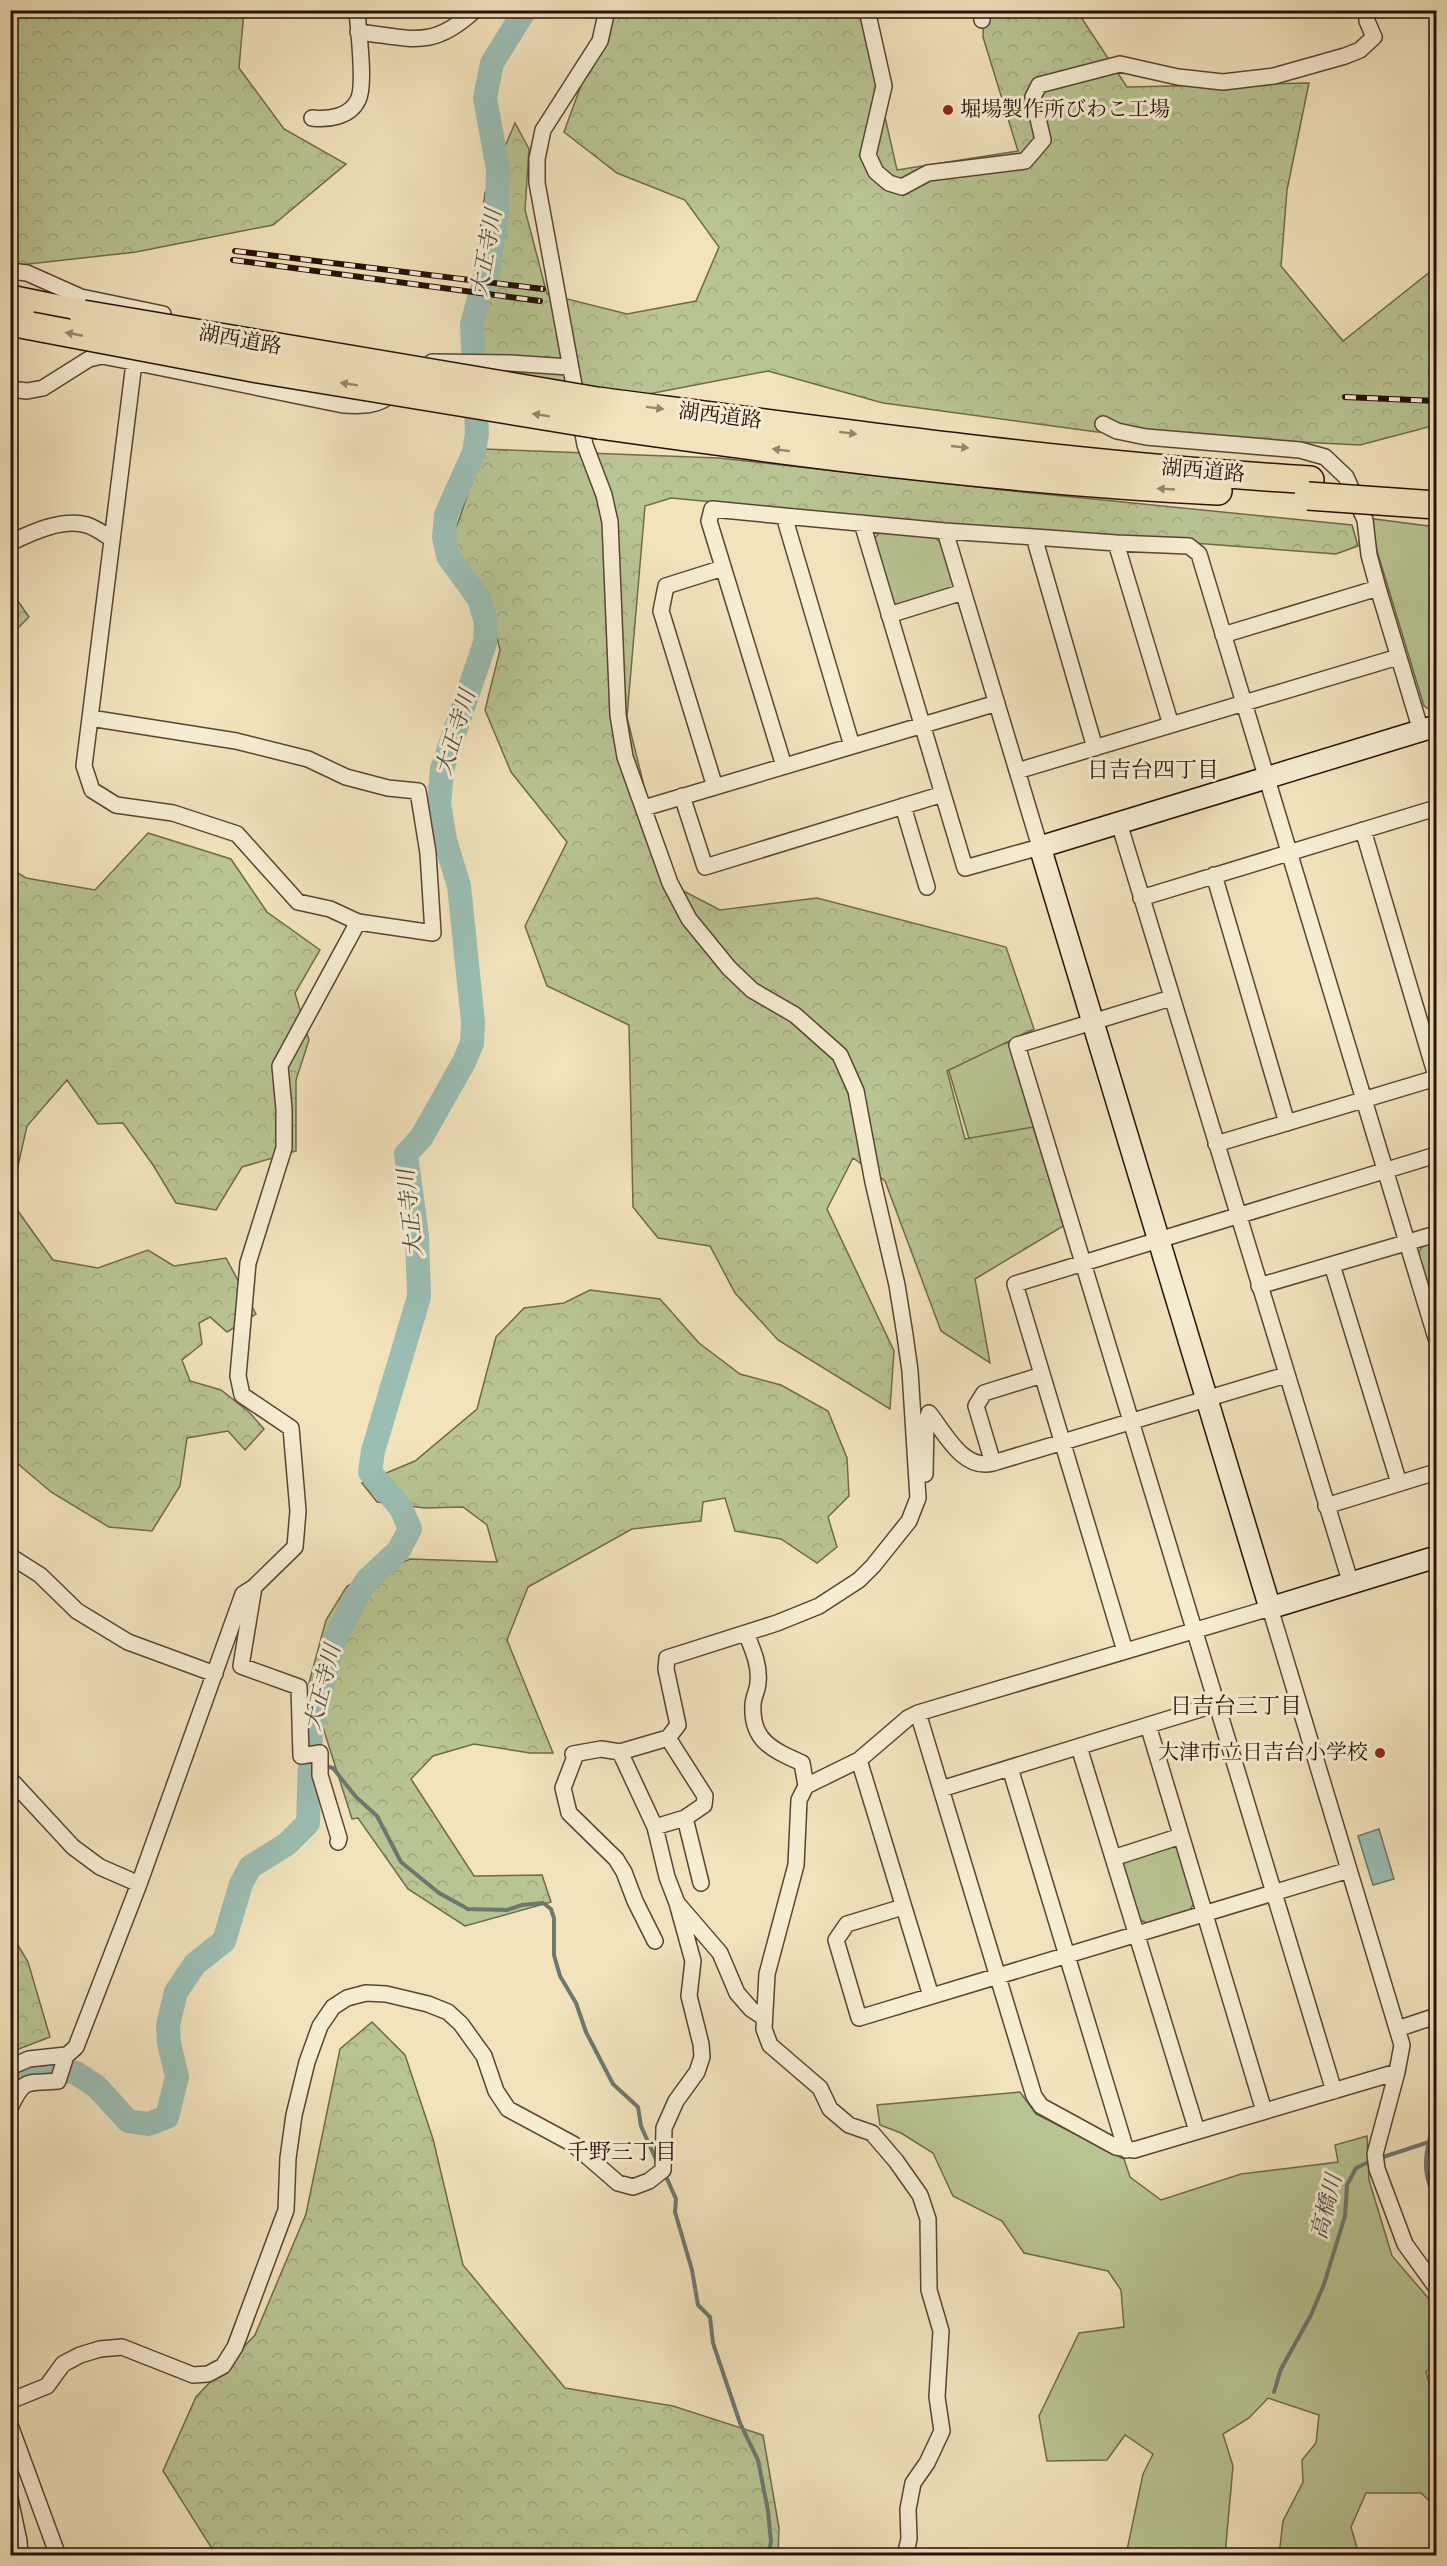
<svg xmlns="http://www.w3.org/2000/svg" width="1447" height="2566" font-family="Vollkorn,'Noto Serif JP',serif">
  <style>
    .green { fill: #b8c492; stroke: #6f6a4c; stroke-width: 1.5 }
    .forest { fill: url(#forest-crowns); stroke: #6f6a4c; stroke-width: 1.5 }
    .water { fill: #9bbeb4; stroke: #6c786f; stroke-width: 1.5 }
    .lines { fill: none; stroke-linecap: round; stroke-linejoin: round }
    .stream { stroke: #6c786f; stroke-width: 4 }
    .river { stroke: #9bbeb4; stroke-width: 24 }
    .street-casing { stroke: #594434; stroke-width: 18 }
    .secondary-casing { stroke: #260f07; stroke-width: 24 }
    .highway-casing { stroke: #260f07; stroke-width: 30 }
    .street { stroke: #f7edd3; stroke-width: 15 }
    .secondary { stroke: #f7edd3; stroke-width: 21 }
    .highway { stroke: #f2e3bc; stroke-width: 27 }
    .rail-casing { stroke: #260f07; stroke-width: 6 }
    .rail { stroke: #f7edd3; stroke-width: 4; stroke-dasharray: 11; stroke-linecap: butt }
    .highway-bridge-casing { stroke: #260f07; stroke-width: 30; stroke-linecap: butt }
    .highway-bridge { stroke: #f2e3bc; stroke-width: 27 }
    .oneway { fill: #96846b }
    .poi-dot { fill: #8f2418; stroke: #f7edd3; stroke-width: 2 }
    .labels { text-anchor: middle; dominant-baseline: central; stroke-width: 6; stroke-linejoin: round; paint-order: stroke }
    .poi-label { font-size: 21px; fill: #260f07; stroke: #f7edd3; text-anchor: start }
    .street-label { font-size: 21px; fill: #260f07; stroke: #f7edd3 }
    .water-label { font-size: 22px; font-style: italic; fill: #4f4c44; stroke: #f7edd3 }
    .neighbourhood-label { font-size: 22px; fill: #260f07; stroke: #f7edd3 }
  </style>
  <defs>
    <pattern id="forest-crowns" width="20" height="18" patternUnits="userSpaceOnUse" patternTransform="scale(1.5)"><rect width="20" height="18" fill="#b8c492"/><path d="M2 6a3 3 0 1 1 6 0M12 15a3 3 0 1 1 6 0" fill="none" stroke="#9ea77c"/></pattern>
  </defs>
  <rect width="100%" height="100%" fill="#f2e3bc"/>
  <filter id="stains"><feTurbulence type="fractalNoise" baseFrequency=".00333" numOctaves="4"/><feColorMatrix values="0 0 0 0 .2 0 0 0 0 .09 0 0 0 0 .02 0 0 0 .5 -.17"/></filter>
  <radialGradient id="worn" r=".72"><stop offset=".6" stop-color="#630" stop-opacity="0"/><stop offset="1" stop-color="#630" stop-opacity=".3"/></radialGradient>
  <path class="green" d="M 1367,518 L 1436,527 L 1436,714 L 1424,706 Z
    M 882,530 L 932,535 L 941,543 L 955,588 L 894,608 L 872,541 Z
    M 1010,1042 L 1037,1133 L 973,1152 L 946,1061 Z
    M 1436,1240 L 1436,1314 L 1417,1256 L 1423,1245 Z
    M 1177,1842 L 1195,1901 L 1189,1912 L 1149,1924 L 1138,1919 L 1119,1859 Z
    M 1020,2092 L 1036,2114 L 1124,2159 L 1130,2177 L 1161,2200 L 1241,2174 L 1338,2162 L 1335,2145 L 1367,2136 L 1369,2180 L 1392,2256 L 1436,2307 L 1436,2363 L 1426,2372 L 1436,2409 L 1436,2507 L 1421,2493 L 1366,2493 L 1351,2527 L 1359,2555 L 1279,2555 L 1283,2521 L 1303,2482 L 1302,2460 L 1316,2443 L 1319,2415 L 1268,2398 L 1249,2418 L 1223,2434 L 1233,2466 L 1225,2555 L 1126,2555 L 1143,2474 L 1153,2454 L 1125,2435 L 1107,2460 L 1047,2461 L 1039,2416 L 1079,2333 L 1124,2327 L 1121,2290 L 1108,2271 L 1024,2253 L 1002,2221 L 953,2196 L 933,2153 L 901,2133 L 880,2125 L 877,2105 Z"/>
  <path class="forest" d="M 10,11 L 244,11 L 239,68 L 284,129 L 346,164 L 273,225 L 136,252 L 11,266 Z
    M 608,11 L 861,11 L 897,170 L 1018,151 L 983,37 L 984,11 L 1077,11 L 1127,87 L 1309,83 L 1287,190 L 1281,266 L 1343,341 L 1436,267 L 1436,425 L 1360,445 L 1097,432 L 883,403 L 768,371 L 638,396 L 462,369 L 485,193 L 515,123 L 529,149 L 525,210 L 547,294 L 627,314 L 696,301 L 719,247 L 685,200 L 617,173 L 564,132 Z
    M 483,449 L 719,458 L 1023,492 L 1352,525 L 1358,546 L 1336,554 L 957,525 L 671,498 L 645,506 L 627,717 L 668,883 L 720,910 L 817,898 L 1006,947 L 1034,1029 L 947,1071 L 965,1139 L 1033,1127 L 1065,1225 L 975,1279 L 990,1363 L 941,1331 L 885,1181 L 853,1158 L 827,1209 L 894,1351 L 890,1409 L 778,1340 L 735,1293 L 710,1246 L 658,1238 L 633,1207 L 629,1025 L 547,986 L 525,926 L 567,842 L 511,772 L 485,710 L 500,650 L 484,588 L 451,543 Z
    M 11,591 L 29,617 L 11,635 L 10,635 Z
    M 148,833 L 231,859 L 267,912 L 320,950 L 295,993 L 309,1040 L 296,1080 L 296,1151 L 242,1167 L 216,1210 L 176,1203 L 153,1165 L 123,1123 L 98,1124 L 67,1080 L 27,1126 L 11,1196 L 11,869 L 26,878 L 95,890 Z
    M 10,1200 L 53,1260 L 98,1268 L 148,1250 L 174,1266 L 226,1258 L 256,1314 L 227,1332 L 210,1317 L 199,1323 L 202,1344 L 182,1360 L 190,1381 L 221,1390 L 249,1412 L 264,1429 L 245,1450 L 228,1431 L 187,1438 L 180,1486 L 152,1531 L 109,1527 L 51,1492 L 11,1458 Z
    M 590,1290 L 660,1299 L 699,1343 L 740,1374 L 781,1385 L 828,1411 L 847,1458 L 849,1496 L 828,1517 L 837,1547 L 817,1563 L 781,1539 L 735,1531 L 725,1498 L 703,1502 L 701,1521 L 632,1529 L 528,1587 L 507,1640 L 553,1753 L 530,1753 L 474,1744 L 433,1756 L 411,1779 L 474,1876 L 542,1875 L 551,1902 L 465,1926 L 408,1889 L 358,1818 L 352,1819 L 309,1683 L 326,1620 L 347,1586 L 410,1559 L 497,1562 L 487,1525 L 463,1507 L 425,1508 L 377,1502 L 362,1483 L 415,1461 L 477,1409 L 496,1337 L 524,1308 L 564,1303 Z
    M 10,1932 L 28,1962 L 50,2037 L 11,2052 Z
    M 372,2022 L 405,2055 L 433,2139 L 463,2265 L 565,2388 L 673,2406 L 763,2435 L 779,2528 L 778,2555 L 216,2555 L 163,2471 L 196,2397 L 255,2335 L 306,2214 L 340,2049 Z"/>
  <path class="water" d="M 1379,1829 L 1394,1879 L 1373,1885 L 1358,1836 Z"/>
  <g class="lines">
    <path class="stream" d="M 325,1766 L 333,1768 L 356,1797 L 377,1816 L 401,1862 L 439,1893 L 468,1909 L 507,1910 L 522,1905 L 543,1903 L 551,1909 L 554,1918 L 554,1955 L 560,1976 L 576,2003 L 586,2032 L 613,2084 L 638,2107 L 641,2126 L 658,2164
      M 1429,2142 C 1423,2165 1426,2180 1436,2200
      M 1380,2158 L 1429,2142 L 1436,2106
      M 664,2172 L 676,2199 L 675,2212 L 692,2270 L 698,2305 L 710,2317 L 713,2343 L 740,2423 L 758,2460 L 768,2511 L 771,2542 L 768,2556
      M 1274,2392 L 1281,2369 L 1311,2315 L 1324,2284 L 1345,2216 L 1347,2185 L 1356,2168 L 1373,2160"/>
    <path class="river" d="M 10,2081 L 12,2078 L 50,2068 L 76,2073 L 97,2087 L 128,2121 L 148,2124 L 167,2117 L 177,2077 L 169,2043 L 168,2025 L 176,1992 L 195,1964 L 224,1941 L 241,1884 L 250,1867 L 287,1844 L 308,1823 L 311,1730 L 333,1644 L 356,1597 L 367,1580 L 399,1550 L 410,1529 L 401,1508 L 370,1472 L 373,1451 L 419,1297 L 417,1236 L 406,1154 L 421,1138 L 464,1062 L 472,1043 L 473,1022 L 459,886 L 445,840 L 439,804 L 442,769 L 485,643 L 486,622 L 479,599 L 448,556 L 444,537 L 446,515 L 474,452 L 477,433 L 472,325 L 479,298 L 488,274 L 497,211 L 498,169 L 485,98 L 492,63 L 525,10"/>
    <g class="street-casing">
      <path id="street" d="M 867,10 L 884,86 L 868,155 L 876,172 L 889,183 L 902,187 L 928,173 L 1025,161 L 1043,140 L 1033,97 L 1039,85 L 1120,64 L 1178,77 L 1223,82 L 1274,76 L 1345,56 L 1360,50 L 1374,37 L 1367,21 L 1367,10
        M 981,10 L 982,20
        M 358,32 C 412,38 432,50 475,10
        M 312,118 C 328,120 350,117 358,100 C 366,85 358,30 357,10
        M 10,271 L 27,273 L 81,297 L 163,314
        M 432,362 L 510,363 L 569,367
        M 138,363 L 343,405 C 362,406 379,407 394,392
        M 10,389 L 27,391 L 43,388 L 89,359 L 102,356 L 138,363 L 139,360
        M 1103,424 L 1117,431 L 1146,437 L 1300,450 L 1325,457 L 1346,477 L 1365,520 L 1369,555 L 1378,588 L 1421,731
        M 784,516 L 945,531 L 1034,537 L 1095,748
        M 862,523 L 965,868 L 1040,847 L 945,531
        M 1034,537 L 1116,543 L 1171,725
        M 10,543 C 32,532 63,518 87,525 C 96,528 104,534 112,539
        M 1116,543 L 1189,546 L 1199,554 L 1436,1338
        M 889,615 L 963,592
        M 1223,635 L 1378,588
        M 90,718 L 236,741 L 308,759 L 346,777 L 388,788 L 418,791 L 428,853 L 433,933 L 358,922 L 330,909 L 298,902 L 237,834 L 173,813 L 116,805 L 92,790 L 84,766 L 90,718 L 134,363
        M 784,766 L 709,521 L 712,509 L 784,516 L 852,746
        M 1017,771 L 1398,657
        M 715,787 L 661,611 L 666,586 L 723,568
        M 682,796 L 705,867 L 943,794
        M 903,806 L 927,887
        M 644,808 L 997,703
        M 1119,823 L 1351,1584
        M 1363,830 L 1436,1076
        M 1214,875 L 1287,1123
        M 1141,898 L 1436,808
        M 1171,998 L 1017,1045 L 1334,2091
        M 1216,1144 L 1436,1078
        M 1332,1265 L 1399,1483
        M 1259,1286 L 1436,1234
        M 1042,1375 L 984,1393 L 976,1406 L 993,1463 L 1286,1375
        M 925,1474 L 926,1422 L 929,1413 C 945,1433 963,1471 993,1463
        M 1326,1506 L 1436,1472
        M 10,1556 L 40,1575 L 77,1611 L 128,1642 L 215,1674
        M 254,1587 L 241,1666 L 299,1687 L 301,1756 L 320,1753 L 320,1775 L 339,1838 L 338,1842
        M 746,1633 C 752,1648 760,1665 758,1682 C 758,1690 753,1697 753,1705 C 751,1741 773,1750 802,1763 L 806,1786 L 799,1800 L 796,1865 L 767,1974 L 764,2029 L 770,2045 L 820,2088 L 830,2109 L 849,2125 L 872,2133 L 896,2161 L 920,2195 L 928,2219 L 929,2290 L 941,2331 L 937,2397 L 942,2431 L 927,2463 L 913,2483 L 908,2509 L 909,2539 L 905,2556
        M 1125,1651 L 1015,1284 L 1436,1155
        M 918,1713 L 1034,2096 L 1041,2106 L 1116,2147 L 1134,2150 L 1397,2072
        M 1148,1725 L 1264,2111
        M 668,1738 L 705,1796 L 704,1805 L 685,1818 L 701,1883
        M 1079,1747 L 1197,2131
        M 620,1752 L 655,1827 L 667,1877 L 677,1903 L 720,1953 L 737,1993 L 751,2009 L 763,2017
        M 573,1754 L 601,1749 L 620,1752 L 668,1738 L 678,1725 L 666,1669 L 667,1658 L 777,1623 L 819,1606 L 859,1580 L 873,1566 L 909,1521 L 918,1498 L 910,1371 L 905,1335 L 897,1285 L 873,1182 L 856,1091 L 840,1055 L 795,1015 L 752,990 L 729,968 L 689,919 L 670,883 L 625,757 L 618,715 L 610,522 L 604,495 L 585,445 L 537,183 L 537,159 L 543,130 L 600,41 L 607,10
        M 576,1754 L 563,1788 L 569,1813 L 616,1859 L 624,1872 L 635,1901 L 655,1941
        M 859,1760 L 931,1996
        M 1010,1768 L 1126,2150
        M 10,1779 L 73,1847 L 100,1867 L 139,1884
        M 806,1786 L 859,1760 L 908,1718 L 918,1713 L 1270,1608 L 1402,2045 L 1397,2072 L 1375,2154 L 1377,2169 L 1405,2244 L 1436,2287
        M 941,1789 L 1217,1704
        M 655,1827 L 685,1818
        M 1113,1858 L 1181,1836
        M 903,1907 L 847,1924 L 836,1940 L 859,2018 L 1349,1870
        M 1397,2029 L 1436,2016
        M 10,2067 L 29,2059 L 66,2055
        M 10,2108 C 25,2076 27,2084 58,2081 L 66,2056 L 76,2047 L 139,1884 L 243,1594 L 254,1587 L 295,1547 L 298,1511 L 291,1428 L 242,1395 L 238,1376 L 248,1263 L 284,1148 L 284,1109 L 280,1066 L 358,922
        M 10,2401 L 47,2386 L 63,2364 L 80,2355 L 100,2349 L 122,2347 L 193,2375 L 208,2374 L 223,2366 L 235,2347 L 286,2210 L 288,2158 L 294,2115 L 307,2062 L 320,2026 L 333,2007 L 347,1998 L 366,1993 L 386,1994 L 428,2004 L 448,2012 L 461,2024 L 484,2056 L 496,2091 L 508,2109 L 573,2144 L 618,2183 L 633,2187 L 649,2181 L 663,2170 L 664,2128 L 676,2101 L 697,2072 L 702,2057 L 701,2044 L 689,1996 L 693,1961 L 677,1903
        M 10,2425 L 57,2553
        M 10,2499 L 19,2541 L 20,2556"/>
    </g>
    <g class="secondary-casing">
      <path id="secondary" d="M 1436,726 L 1040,847 L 1270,1608 L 1436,1557"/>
    </g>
    <g class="highway-casing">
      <path id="highway" d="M 10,299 L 83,314
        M 10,322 L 31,326
        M 597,401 C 834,432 1071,465 1310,480
        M 599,425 C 804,454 1010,481 1218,491"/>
    </g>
    <use href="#street" class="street"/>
    <use href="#secondary" class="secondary"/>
    <use href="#highway" class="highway"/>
    <g class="rail-casing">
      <path id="rail" d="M 235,251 L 543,289
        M 233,260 L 540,301
        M 1345,397 L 1436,401"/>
    </g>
    <use href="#rail" class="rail"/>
    <g class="highway-bridge-casing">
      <path id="highway-bridge" d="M 83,314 L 597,401
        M 31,326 L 258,369 L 599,425
        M 1308,496 L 1436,505"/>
    </g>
    <use href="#highway-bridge" class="highway-bridge"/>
  </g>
  <defs><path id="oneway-solid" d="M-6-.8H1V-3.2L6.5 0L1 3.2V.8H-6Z" transform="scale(1.5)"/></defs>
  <g class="oneway">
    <use href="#oneway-solid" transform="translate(74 334) rotate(-169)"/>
    <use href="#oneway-solid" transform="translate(349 384) rotate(-171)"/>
    <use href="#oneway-solid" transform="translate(655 408) rotate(7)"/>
    <use href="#oneway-solid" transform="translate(541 415) rotate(-171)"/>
    <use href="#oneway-solid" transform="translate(848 433) rotate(7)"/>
    <use href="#oneway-solid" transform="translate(960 447) rotate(6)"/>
    <use href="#oneway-solid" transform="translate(781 450) rotate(-173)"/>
    <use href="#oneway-solid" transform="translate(1166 489) rotate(-177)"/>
  </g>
  <g class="poi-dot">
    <circle cx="948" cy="110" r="6"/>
    <circle cx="1380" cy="1753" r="6"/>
  </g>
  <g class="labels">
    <g class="poi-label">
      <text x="960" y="110">堀場製作所びわこ工場</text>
      <text x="1368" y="1753" text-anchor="end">大津市立日吉台小学校</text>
    </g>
    <g class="street-label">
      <text transform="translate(240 341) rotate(10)">湖西道路</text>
      <text transform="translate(720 417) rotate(7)">湖西道路</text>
      <text transform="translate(1203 472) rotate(5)">湖西道路</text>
    </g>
    <g class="water-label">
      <text transform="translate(488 253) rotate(-80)">大正寺川</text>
      <text transform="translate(457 733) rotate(-73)">大正寺川</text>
      <text transform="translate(412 1213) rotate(-96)">大正寺川</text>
      <text transform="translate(324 1688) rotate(-76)">大正寺川</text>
      <text transform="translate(1328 2207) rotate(-76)">高橋川</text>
    </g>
    <g class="neighbourhood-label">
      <text x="1153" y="771">日吉台四丁目</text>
      <text x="1236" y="1707">日吉台三丁目</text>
      <text x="622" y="2153">千野三丁目</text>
    </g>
  </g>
  <rect width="1447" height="2566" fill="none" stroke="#f2e3bc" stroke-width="36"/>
  <rect x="12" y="12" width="1423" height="2542" fill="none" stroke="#260f07" stroke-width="3"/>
  <rect x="18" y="18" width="1411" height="2530" fill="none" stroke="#260f07" stroke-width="1.5"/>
  <rect width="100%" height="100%" filter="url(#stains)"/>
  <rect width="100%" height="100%" fill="url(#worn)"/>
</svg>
